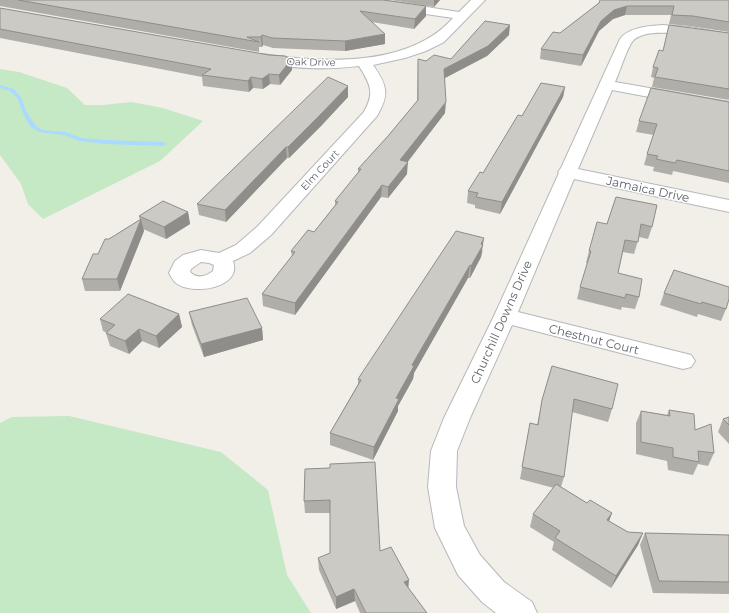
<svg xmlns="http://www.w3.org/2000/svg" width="729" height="613" font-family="Montserrat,sans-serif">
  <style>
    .green { fill: #c5e8c5 }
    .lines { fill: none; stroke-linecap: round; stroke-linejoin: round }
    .stream { fill: #aadaff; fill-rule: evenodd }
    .minor-casing { stroke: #b5b8bc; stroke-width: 2 }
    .minor { fill: #fff; fill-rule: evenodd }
    .wall { fill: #afaea9 }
    .shaded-wall { fill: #8f8d8a }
    .building { fill: #cccac5; stroke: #8f8d8a }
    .labels { text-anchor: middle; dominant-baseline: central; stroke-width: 3; stroke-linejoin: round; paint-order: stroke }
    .far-street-label { font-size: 10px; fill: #5f6368; stroke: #fff }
    .street-label { font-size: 12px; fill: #5f6368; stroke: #fff }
  </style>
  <rect width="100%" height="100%" fill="#f1efe8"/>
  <path class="green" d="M 0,69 L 19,72 L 67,88 L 85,105 L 103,105 L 131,102 L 163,108 L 203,121 L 160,161 L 43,219 L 28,204 L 21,184 L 0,155 Z
    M 69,416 L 221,452 L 268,490 L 287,575 L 311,613 L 0,613 L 0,423 L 12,417 Z"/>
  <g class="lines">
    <path class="stream" d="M 0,85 L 14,89 L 22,99 L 26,111 L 35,125 L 42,130 L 65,132 L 81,138 L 106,140 L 163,142 L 166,144 L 163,146 L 106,144 L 80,141 L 64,135 L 39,132 L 30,126 L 22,111 L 18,99 L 10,91 L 0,88 Z"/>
    <g class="minor-casing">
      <path id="minor" d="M 351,0 L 381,0 L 459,12 L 471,0 L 485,0 L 444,42 L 426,51 L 405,58 L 373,65 C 387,85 390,94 377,116 L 271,235 L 250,253 L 233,261 C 243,288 192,296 176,283 C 173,281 171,276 169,273 L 175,261 L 183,255 L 201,250 L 219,253 L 236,245 L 257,227 L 363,113 C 375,94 371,85 359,66 C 326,70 289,69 257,61 L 255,58 L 257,55 L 262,54 C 322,63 409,68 453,18 L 357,4 L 353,3 ZM 201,262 L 209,263 L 214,265 L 213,271 C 205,277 197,279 190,272 L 191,269 Z
        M 662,25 L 690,27 L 729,34 L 729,42 C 709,39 646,23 632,42 C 626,51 620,71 615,82 L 729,102 L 729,112 L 612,90 L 578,169 L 729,200 L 729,212 L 574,179 L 518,312 L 683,353 L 691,355 L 695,361 L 691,367 L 683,369 L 512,325 L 470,418 L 457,451 L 456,487 L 464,526 L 480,555 L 504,582 L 532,602 L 537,613 L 496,613 L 482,602 L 458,575 L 435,528 L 428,487 L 431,451 L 444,418 L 494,316 L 559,173 L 558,172 L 561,168 L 620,39 C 629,27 649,26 662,25 Z"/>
    </g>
    <use href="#minor" class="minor"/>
  </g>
  <path class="wall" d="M 0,0 L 383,0 L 426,16 L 414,29 L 372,22 L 385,44 L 345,51 L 273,48 L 263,45 L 262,47 L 259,47 L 259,52 L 0,6 Z
    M 391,0 L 440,0 L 434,7 Z
    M 729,0 L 729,32 L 690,26 L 669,24 L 671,15 L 625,15 L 613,19 L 599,31 L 581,66 L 540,59 L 541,49 L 560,33 L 599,3 Z
    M 0,8 L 291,60 L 292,70 L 280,85 L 270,84 L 263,89 L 253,88 L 249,92 L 203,86 L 202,77 L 0,38 Z
    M 729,33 L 729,100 L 652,87 L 654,78 L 651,77 L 653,67 L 663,51 Z
    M 509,35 L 487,56 L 445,78 L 445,113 L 407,162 L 407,174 L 388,198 L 381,197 L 295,315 L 263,306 L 262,294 L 292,256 L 291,251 L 314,232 L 335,205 L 335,201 L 358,173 L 358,169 L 388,136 L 417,101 L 418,59 L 426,61 L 451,59 Z
    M 348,86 L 348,97 L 321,126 L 289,158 L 287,158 L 226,222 L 199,215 L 197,204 Z
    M 565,87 L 563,97 L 500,214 L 475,208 L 475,205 L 467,203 L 468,191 L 483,173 L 522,116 Z
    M 729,102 L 729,183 L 673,171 L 672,175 L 653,171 L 654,167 L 644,165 L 647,154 L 654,135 L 636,132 L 639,121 Z
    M 616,197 L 652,227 L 648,239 L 639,237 L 634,254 L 623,252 L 618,273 L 639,297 L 635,309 L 622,307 L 621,310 L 577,299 L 580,287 L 588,263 L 586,263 L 589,251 L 607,224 Z
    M 188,212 L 190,224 L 166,239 L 143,229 L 144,231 L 120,291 L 85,291 L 82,279 L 98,254 L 109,239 L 140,220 L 139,216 Z
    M 483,250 L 481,257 L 470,278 L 468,278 L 414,373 L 413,379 L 398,406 L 398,411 L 373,460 L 330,445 L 330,433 L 358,384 L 358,379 Z
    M 674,270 L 726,309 L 721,321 L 698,314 L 697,317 L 660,305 L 664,293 Z
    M 189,312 L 262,328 L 263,340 L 204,357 L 192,325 Z
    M 179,314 L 182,327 L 159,348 L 142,341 L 129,354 L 110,346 L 106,333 L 107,333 L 103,331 L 100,319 Z
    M 552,366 L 612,409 L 608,422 L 572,412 L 564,477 L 561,487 L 587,503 L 612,513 L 609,522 L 628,532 L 643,533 L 638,545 L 611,588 L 552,550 L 554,542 L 530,527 L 533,514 L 554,488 L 520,479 L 530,423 L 537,425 L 542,400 Z
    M 669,410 L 695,430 L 714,453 L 708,466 L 698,464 L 693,475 L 668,470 L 667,461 L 636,454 L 636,423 L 641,411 L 667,415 Z
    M 729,417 L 729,444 L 718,432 L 723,419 Z
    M 305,469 L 380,551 L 427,613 L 360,613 L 355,601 L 336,609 L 319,570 L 318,558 L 330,553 L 330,513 L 305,513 L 304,501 Z
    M 645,533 L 729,535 L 729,594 L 653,593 L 640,545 Z"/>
  <path class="shaded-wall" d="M 434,0 L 440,0 L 434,7 Z
    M 426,6 L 426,16 L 414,29 L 415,19 Z
    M 627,6 L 625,15 L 613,19 L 599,31 L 581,66 L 583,55 L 601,21 L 614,10 Z
    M 510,25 L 509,35 L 487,56 L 443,79 L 444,69 Z
    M 385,34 L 385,44 L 345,51 L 345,41 Z
    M 262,35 L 263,45 L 262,47 L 261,37 Z
    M 291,60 L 292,70 L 280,85 L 279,75 Z
    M 269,74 L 270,84 L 263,89 L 262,79 Z
    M 251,77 L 253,88 L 249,92 L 248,81 Z
    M 348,86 L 348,97 L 321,126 L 289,158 L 288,147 Z
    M 565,87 L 563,97 L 500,214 L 502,202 Z
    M 446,102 L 445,113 L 400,172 L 400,160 Z
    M 286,147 L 287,158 L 226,222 L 225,210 Z
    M 408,162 L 407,174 L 388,198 L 388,187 Z
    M 382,185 L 381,197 L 295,315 L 295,303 Z
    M 188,212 L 190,224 L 166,239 L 164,227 Z
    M 141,219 L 144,231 L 120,291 L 117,279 Z
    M 484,238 L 481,257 L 470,278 L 471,266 Z
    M 470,265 L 468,278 L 414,373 L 413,379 L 398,406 L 398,411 L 373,460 L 374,447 L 412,365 Z
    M 179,314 L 182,327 L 159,348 L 156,336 Z
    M 262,328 L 263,340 L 204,357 L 201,344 Z
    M 139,329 L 142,341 L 129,354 L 125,341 Z
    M 612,513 L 607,525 L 607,520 Z
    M 643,533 L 638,545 L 611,588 L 616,576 Z
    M 409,580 L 408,592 L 404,582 Z
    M 354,589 L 355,601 L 336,609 L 336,597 Z"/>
  <path class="building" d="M 18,0 L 383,0 L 426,6 L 415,19 L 360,11 L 385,34 L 345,41 L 272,38 L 262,35 L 261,37 L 247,37 L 259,42 Z
    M 600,0 L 729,0 L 729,22 L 693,16 L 672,15 L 674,6 L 627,6 L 614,10 L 601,21 L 583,55 L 541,49 L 553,32 L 560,33 L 599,3 Z
    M 0,8 L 269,55 L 285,56 L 291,60 L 279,75 L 269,74 L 262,79 L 251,77 L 248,81 L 202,75 L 211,69 L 0,29 Z
    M 485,21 L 510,25 L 488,46 L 444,69 L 446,102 L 400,160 L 408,162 L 388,187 L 382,185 L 295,303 L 262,294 L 295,252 L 291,251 L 308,230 L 314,232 L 338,202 L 335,201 L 361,169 L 358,169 L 388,136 L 418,100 L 418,59 L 426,61 L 434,55 L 451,59 Z
    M 669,25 L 729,33 L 729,89 L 655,77 L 658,68 L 653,67 L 659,50 L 663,51 Z
    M 328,77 L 348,86 L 320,115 L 288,147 L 286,147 L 225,210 L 197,204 Z
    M 541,83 L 565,87 L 502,202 L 476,197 L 478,193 L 468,191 L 480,172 L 483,173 L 518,115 L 522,116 Z
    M 651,88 L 729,102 L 729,171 L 677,160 L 675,163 L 656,159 L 658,156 L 647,154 L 657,124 L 639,121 Z
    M 616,197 L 657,205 L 652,227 L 641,224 L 638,242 L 625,240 L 618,273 L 642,279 L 639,297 L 626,294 L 625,298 L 580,287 L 591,251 L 589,251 L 597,222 L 607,224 Z
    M 163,201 L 188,212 L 164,227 L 139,216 Z
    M 141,219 L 117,279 L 82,279 L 93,254 L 98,254 L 105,239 L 109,239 Z
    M 456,231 L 484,238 L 481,244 L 483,245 L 471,266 L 470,265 L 412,365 L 414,366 L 396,398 L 399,399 L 374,447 L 330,433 L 361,380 L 358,379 Z
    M 674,270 L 729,287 L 729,299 L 726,309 L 702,302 L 701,304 L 664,293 Z
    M 128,294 L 179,314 L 156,336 L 139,329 L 125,341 L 106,333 L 115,325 L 100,319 Z
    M 247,298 L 262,328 L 201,344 L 189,312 Z
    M 552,366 L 618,384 L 612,409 L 574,399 L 564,477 L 522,467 L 530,423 L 538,425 L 542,400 Z
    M 669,410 L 694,414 L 695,430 L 711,424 L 714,453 L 698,451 L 699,462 L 673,457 L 673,448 L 641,442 L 641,411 L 670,416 Z
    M 729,417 L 729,425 L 723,419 Z
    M 375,462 L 380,551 L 391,547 L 409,580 L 404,582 L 427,613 L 366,613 L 354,589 L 336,597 L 318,558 L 330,553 L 330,500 L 304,501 L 305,469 L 330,468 L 330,464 Z
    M 556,484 L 587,503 L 590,500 L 612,513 L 607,520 L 628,532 L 643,533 L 616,576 L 555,538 L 560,531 L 533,514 Z
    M 645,533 L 729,535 L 729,582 L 659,581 Z"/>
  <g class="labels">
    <g class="far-street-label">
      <text transform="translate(311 62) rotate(1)">Oak Drive</text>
      <text transform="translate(320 170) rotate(-47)">Elm Court</text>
    </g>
    <g class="street-label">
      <text transform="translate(648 189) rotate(12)">Jamaica Drive</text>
      <text transform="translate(501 322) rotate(-66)">Churchill Downs Drive</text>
      <text transform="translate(594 339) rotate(14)">Chestnut Court</text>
    </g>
  </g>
</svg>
